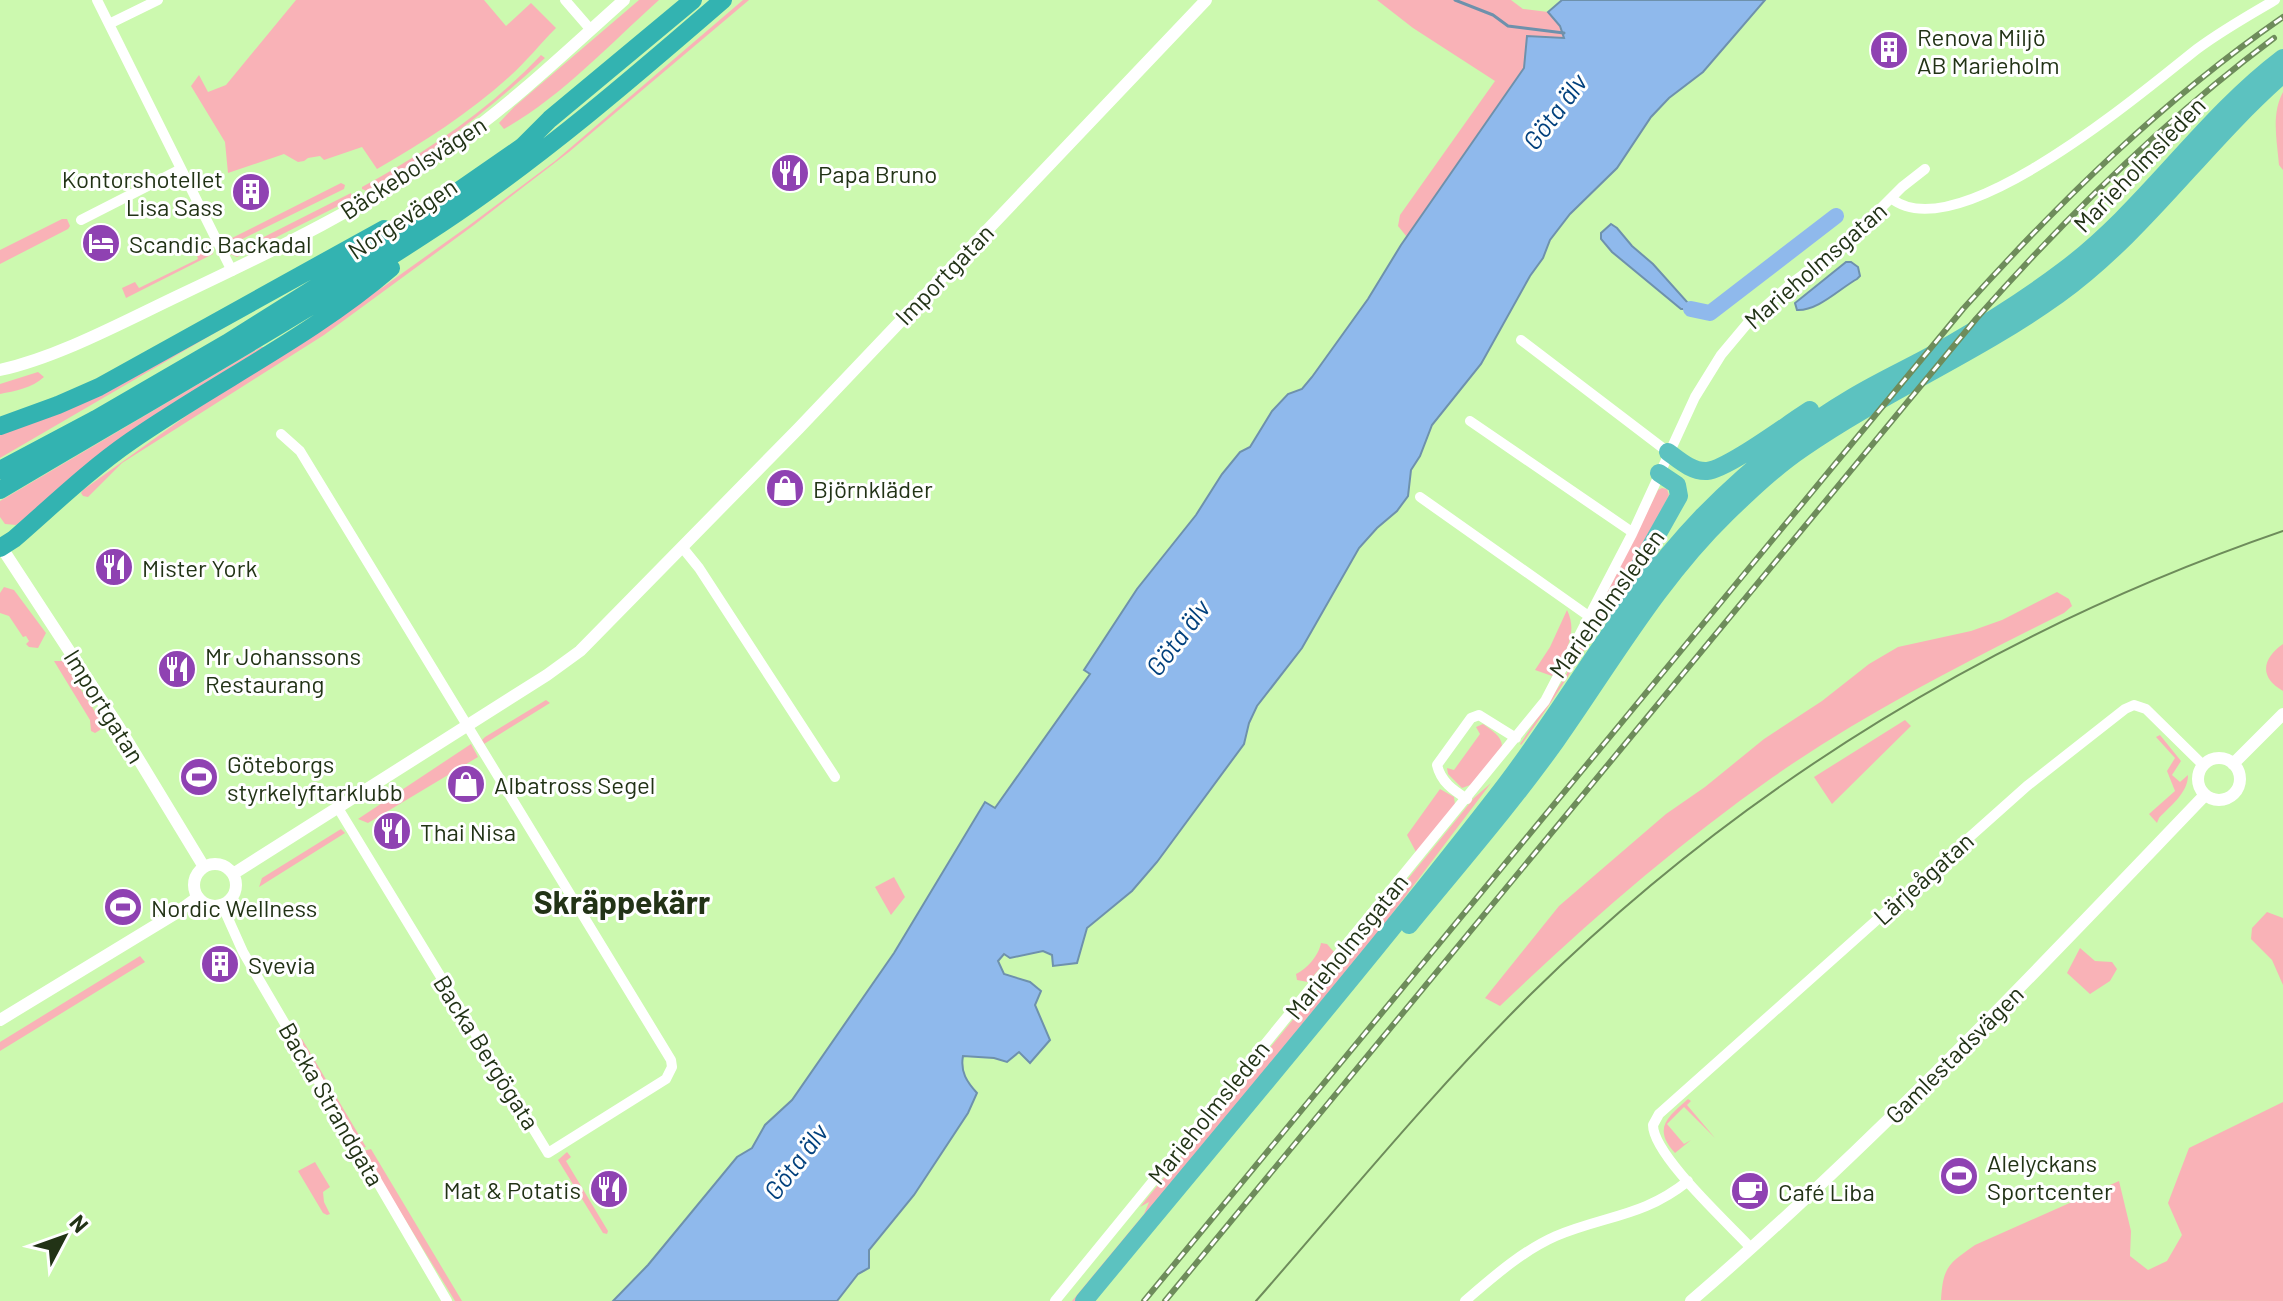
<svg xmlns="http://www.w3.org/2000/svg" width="2283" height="1301" font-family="Barlow,sans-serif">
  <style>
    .green { fill: #f9b2b7 }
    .water { fill: #8fb9ec; stroke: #6e91ac; stroke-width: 2 }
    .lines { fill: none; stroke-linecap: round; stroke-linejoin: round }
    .stream { stroke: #6e91ac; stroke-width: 3 }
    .river { stroke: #8fb9ec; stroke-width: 16 }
    .minor { stroke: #fff; stroke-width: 10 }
    .tertiary { stroke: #fff; stroke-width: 12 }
    .trunk { stroke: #5cc2c0; stroke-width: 18 }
    .motorway { stroke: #33b3b1; stroke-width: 18 }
    .tram { stroke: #6e8c5b; stroke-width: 2 }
    .rail-casing { stroke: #6e8c5b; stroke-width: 6 }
    .rail { stroke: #fff; stroke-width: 3; stroke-dasharray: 9; stroke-linecap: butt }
    .labels { text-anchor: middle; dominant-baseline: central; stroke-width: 6; stroke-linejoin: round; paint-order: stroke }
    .poi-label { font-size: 24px; fill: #223316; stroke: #fff; text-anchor: start }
    .street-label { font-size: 24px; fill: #223316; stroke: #fff }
    .water-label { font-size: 26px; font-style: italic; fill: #02417d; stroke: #fff }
    .district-label { font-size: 32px; font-weight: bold; fill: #223316; stroke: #fff }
  </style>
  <rect width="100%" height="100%" fill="#ccf9af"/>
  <path class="green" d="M 296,0 L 484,0 L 506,26 L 531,3 L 556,28 C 540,44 526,62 509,77 C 469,113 424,142 377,169 L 362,147 L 324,160 L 320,156 L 308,158 L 304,161 L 298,162 L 284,154 L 228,173 L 225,142 L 191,86 L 199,75 L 208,92 L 226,85 Z
    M 639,0 L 659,0 C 611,43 560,98 504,129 L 499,123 L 514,107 Z
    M 743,0 L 749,0 L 569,152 L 474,225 L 324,335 L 122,463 L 88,497 L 83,496 L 81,493 L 83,490 L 186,416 L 383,287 L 467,227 L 555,161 Z
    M 1377,0 L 1511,0 L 1523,9 L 1548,12 L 1560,26 L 1564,38 L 1527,36 L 1524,68 L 1407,237 L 1398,226 L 1400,215 L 1495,81 L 1413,28 Z
    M 541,55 L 545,58 C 490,109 432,154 367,191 L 362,189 L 362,187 C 428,151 489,110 541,55 Z
    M 2283,92 L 2283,170 L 2279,165 C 2277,141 2271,114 2283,92 Z
    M 341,183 L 345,185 L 344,189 L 228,246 L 230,239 Z
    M 351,193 L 352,199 L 237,257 L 230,254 Z
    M 62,219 L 67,219 L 70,226 L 68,229 L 0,264 L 0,250 Z
    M 211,245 L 213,254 L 126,298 L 122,288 L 135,282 L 139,288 L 198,259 L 196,252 Z
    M 256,309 L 0,458 L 0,433 Z
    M 261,347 L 264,347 L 16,525 L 5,524 L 0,517 L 0,501 Z
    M 38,372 L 44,377 C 32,388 15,391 0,394 L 0,384 Z
    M 1662,488 L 1667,489 L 1669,495 C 1625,581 1579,667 1521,745 L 1520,744 L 1564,679 L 1658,490 Z
    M 4,587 L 14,590 L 46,633 L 38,648 L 29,647 L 26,644 L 29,641 L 26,636 L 23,637 L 9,616 L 0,613 L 0,593 Z
    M 2057,592 L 2069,599 L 2072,606 L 2064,613 C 1966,662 1863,714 1773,777 C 1676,845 1586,924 1500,1006 L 1485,998 L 1559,906 L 1666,814 L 1705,787 L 1764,739 L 1822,701 L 1869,664 L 1898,647 L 1971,631 L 2002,620 Z
    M 1567,610 C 1579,634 1564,655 1552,676 L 1535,670 L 1550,647 Z
    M 2283,644 L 2283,691 C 2258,677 2263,658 2283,644 Z
    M 63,661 L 102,723 L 100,730 L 95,733 L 91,731 L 90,720 L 54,661 Z
    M 546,700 L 550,703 L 484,744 L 482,740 L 485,737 Z
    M 1905,720 L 1911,726 L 1832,804 L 1814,777 Z
    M 1483,724 C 1491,730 1502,736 1502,746 L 1473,784 L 1462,788 L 1448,774 L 1447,768 L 1454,770 L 1480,734 L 1476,727 Z
    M 2160,735 L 2181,761 L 2172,775 L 2180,782 L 2188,775 C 2188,793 2171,805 2159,818 L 2157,823 L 2149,814 L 2175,791 L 2167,771 L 2175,758 L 2156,737 Z
    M 471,744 L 478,757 L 368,823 L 358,819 Z
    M 1491,783 L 1380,930 L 1089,1284 L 1075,1301 L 1072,1301 L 1144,1214 L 1149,1202 L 1140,1207 L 1474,798 Z
    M 1440,789 L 1454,797 L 1455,805 L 1416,852 L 1407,835 Z
    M 341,829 L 345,833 L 259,887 L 262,878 Z
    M 894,877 L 905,897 L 891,915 L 875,887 Z
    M 2267,912 L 2283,918 L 2283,985 L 2272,960 L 2251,939 L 2252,928 Z
    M 1321,943 L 1327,944 L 1334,952 L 1308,982 L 1297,980 L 1296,974 C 1307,969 1319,955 1321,943 Z
    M 2080,948 L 2095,961 L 2112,962 L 2117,969 L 2110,981 L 2090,994 L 2067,973 Z
    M 140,956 L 145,962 L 0,1051 L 0,1042 Z
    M 299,1039 L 302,1039 L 366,1147 L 362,1148 Z
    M 1688,1099 L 1691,1101 L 1687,1105 L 1715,1138 L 1684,1107 L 1667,1124 L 1684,1144 L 1691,1140 L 1675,1153 C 1652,1128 1668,1117 1688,1099 Z
    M 2283,1102 L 2283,1301 L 1941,1300 C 1943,1267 1948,1264 1975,1245 L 2119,1181 L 2131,1231 L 2130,1256 L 2148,1270 L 2167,1261 L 2182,1235 L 2168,1203 L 2189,1148 Z
    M 371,1149 L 462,1301 L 455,1301 L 363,1151 Z
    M 567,1152 L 571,1157 L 566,1161 L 608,1231 L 607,1234 L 603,1233 L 558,1160 Z
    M 315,1162 L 330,1187 L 323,1192 L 324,1202 L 330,1214 L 327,1215 L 323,1213 L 298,1171 Z"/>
  <path class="water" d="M 1562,0 L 1765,0 L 1703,72 L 1669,98 L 1651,117 L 1617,168 L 1570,214 L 1550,240 L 1543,258 L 1530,276 L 1481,364 L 1432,425 L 1420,456 L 1411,470 L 1408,496 L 1397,511 L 1377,528 L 1359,548 L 1302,648 L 1257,706 L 1249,723 L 1244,744 L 1157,862 L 1132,891 L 1087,928 L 1077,963 L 1053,966 L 1052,955 L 1043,951 L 1010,958 L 1004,954 L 998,961 L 1004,974 L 1030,982 L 1041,991 L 1035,1005 L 1050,1040 L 1030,1063 L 1019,1052 L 1007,1062 L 994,1058 L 963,1056 C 960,1072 967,1082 977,1093 L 968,1113 L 914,1195 L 869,1250 L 869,1268 L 858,1274 L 837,1301 L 613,1301 L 648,1265 L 737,1157 L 752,1148 L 765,1125 L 792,1100 L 894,953 L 985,802 L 995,808 L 1090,674 L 1084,670 L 1137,589 L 1196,515 L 1222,474 L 1240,452 L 1250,447 L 1272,411 L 1288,394 L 1302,389 L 1312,377 L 1368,299 L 1401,245 L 1524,68 L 1527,36 L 1564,38 L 1560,26 L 1548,12 Z
    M 1611,224 L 1617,228 L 1632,246 L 1653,264 L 1688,303 L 1691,309 L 1681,309 L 1612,252 L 1601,239 L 1601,233 Z
    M 1846,262 L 1851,262 L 1858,267 L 1860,276 L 1857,279 C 1839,289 1818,311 1797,310 L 1795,303 Z"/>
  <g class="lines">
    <path class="stream" d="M 1455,0 L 1493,15 L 1508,26 L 1564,33"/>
    <path class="river" d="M 1691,309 L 1710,313 L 1836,216"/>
    <path class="minor" d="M 97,0 L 232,271
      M 565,0 L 591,30
      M 109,24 L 158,0
      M 1891,198 C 1956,252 2146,89 2197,49 C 2221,31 2249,15 2275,0
      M 81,220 L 181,169
      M 1521,340 L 1668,452
      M 1470,421 L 1632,532
      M 281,434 L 300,451 L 671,1060 L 672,1067 L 666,1079 L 548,1153 L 338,808
      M 1420,497 L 1590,617
      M 682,547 L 699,568 L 835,777
      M 1467,799 C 1453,790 1441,782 1437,765 L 1471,718 L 1479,715 L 1516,738
      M 222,905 L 243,952 L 447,1301
      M 1751,1248 C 1729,1224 1653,1155 1653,1125 L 1659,1114 L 2027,786 L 2125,709 L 2134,705 L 2146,709 L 2203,765
      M 1055,1301 L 1545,701 L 1632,534 L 1695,397 L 1721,355 L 1752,318 L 1793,282 L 1845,244 L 1902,187 L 1925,169
      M 1465,1301 C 1493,1277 1522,1251 1556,1236 C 1606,1215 1643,1217 1688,1181"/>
    <path class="tertiary" d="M 0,370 C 59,357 125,321 180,295 C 275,250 371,204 457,142 C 516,100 569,49 624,0
      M 0,545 L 119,727 L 204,867
      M2198 779a21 21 0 1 1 42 0a21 21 0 1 1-42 0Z
      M 2233,764 L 2283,714
      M194 885a21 21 0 1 1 42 0a21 21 0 1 1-42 0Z
      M 233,874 L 547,675 L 580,651 L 799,428 L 1206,0
      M 0,1020 L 176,913 L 198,897
      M 1691,1301 C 1874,1144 2039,968 2205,795"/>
    <path class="trunk" d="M 1668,452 C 1679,460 1692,472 1707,471 C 1728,469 1789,423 1810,410
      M 1615,610 L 1679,496 L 1677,485 L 1659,473
      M 1409,925 C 1459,864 1511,804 1556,741 C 1611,663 1658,580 1727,513 C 1751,490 1775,467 1803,448 C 1884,392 1977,353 2058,295 C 2144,233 2203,144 2283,74
      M 1084,1301 C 1223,1132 1366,965 1500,792 C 1570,702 1623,599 1702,517 C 1747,471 1797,430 1853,397 C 1883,379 1915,365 1946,347 C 1986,324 2026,299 2063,271 C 2146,209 2201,120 2283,58"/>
    <path class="motorway" d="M 0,426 L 58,405 L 99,387 L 384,229
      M 0,470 L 96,419 L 227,343 L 356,262 L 522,147 L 550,119 L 693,0
      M 0,490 C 148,402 298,318 442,223 C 540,158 634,77 723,0
      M 0,548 L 14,539 C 52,506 89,470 131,441 C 216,382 312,336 391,268"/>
    <path class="tram" d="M 1256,1301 C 1346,1198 1434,1090 1531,994 C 1744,784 2001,628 2283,531"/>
    <g class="rail-casing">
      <path id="rail" d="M 1144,1301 L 1963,309 C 2060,201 2163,100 2283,17
        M 1165,1301 L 1976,319 C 2067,216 2164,120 2274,38"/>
    </g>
    <use href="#rail" class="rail"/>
  </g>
  <defs>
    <g id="building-disc" transform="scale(2)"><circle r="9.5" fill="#8f42b2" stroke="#fff"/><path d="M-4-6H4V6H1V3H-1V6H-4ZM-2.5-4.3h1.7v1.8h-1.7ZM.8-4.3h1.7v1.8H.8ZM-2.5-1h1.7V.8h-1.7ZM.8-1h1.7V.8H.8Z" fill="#fff"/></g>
    <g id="restaurant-disc" transform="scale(2)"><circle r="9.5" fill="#8f42b2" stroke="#fff"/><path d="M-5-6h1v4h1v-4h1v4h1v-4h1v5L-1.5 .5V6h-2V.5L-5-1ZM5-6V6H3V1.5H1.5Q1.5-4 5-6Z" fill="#fff"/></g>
    <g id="hotel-disc" transform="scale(2)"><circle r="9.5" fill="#8f42b2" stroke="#fff"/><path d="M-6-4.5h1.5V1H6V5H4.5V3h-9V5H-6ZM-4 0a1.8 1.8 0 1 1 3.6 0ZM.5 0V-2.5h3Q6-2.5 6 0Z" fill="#fff"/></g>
    <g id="shop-disc" transform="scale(2)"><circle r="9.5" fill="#8f42b2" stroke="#fff"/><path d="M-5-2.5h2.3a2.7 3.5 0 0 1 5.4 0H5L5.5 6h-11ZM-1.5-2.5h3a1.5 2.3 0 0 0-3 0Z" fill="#fff"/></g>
    <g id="stadium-disc" transform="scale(2)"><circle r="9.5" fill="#8f42b2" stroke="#fff"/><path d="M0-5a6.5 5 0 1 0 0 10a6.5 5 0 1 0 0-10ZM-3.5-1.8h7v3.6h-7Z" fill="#fff"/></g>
    <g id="cafe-disc" transform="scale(2)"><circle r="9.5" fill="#8f42b2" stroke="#fff"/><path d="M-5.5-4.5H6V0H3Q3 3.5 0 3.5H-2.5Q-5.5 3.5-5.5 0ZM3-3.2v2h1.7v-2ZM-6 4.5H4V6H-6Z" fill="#fff"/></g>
  </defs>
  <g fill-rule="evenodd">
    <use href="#building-disc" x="1889" y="50"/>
    <use href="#restaurant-disc" x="790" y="173"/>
    <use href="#building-disc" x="251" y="192"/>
    <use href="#hotel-disc" x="101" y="243"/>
    <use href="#shop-disc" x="785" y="488"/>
    <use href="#restaurant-disc" x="114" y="567"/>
    <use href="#restaurant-disc" x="177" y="669"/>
    <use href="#stadium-disc" x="199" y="777"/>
    <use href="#shop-disc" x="466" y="784"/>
    <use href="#restaurant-disc" x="392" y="831"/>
    <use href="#stadium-disc" x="123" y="907"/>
    <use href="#building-disc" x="220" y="964"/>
    <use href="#stadium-disc" x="1959" y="1176"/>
    <use href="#restaurant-disc" x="609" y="1189"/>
    <use href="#cafe-disc" x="1750" y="1191"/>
  </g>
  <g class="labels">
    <g class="poi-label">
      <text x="1917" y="36">Renova Miljö<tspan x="1917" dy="28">AB Marieholm</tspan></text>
      <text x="818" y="173">Papa Bruno</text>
      <text x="223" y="178" text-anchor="end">Kontorshotellet<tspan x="223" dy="28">Lisa Sass</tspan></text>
      <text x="129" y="243">Scandic Backadal</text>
      <text x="813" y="488">Björnkläder</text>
      <text x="142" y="567">Mister York</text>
      <text x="205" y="655">Mr Johanssons<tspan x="205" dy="28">Restaurang</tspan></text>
      <text x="227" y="763">Göteborgs<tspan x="227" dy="28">styrkelyftarklubb</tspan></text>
      <text x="494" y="784">Albatross Segel</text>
      <text x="420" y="831">Thai Nisa</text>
      <text x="151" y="907">Nordic Wellness</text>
      <text x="248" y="964">Svevia</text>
      <text x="1987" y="1162">Alelyckans<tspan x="1987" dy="28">Sportcenter</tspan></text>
      <text x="581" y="1189" text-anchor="end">Mat &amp; Potatis</text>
      <text x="1778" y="1191">Café Liba</text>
    </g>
    <g class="street-label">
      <text transform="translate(2139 164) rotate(-46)">Marieholmsleden</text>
      <text transform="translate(413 167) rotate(-33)">Bäckebolsvägen</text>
      <text transform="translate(402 218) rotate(-34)">Norgevägen</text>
      <text transform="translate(1815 265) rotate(-41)">Marieholmsgatan</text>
      <text transform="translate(944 274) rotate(-46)">Importgatan</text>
      <text transform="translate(1606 603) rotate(-54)">Marieholmsleden</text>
      <text transform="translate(105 706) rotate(58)">Importgatan</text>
      <text transform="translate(1923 878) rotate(-42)">Lärjeågatan</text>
      <text transform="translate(1346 946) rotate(-51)">Marieholmsgatan</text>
      <text transform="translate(487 1052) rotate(58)">Backa Bergögata</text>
      <text transform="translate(1954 1054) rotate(-45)">Gamlestadsvägen</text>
      <text transform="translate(332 1104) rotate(60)">Backa Strandgata</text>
      <text transform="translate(1208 1112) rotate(-51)">Marieholmsleden</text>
    </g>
    <g class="water-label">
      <text transform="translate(1554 111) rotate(-53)">Göta älv</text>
      <text transform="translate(1177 637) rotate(-53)">Göta älv</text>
      <text transform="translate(795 1161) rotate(-53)">Göta älv</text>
    </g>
    <g class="district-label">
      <text x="622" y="901">Skräppekärr</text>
    </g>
  </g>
  <g transform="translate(64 1237) rotate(49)" stroke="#ffffff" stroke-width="6" paint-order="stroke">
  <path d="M0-6L14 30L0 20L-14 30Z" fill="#223316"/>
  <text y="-12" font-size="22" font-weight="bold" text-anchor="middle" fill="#223316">N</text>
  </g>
</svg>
